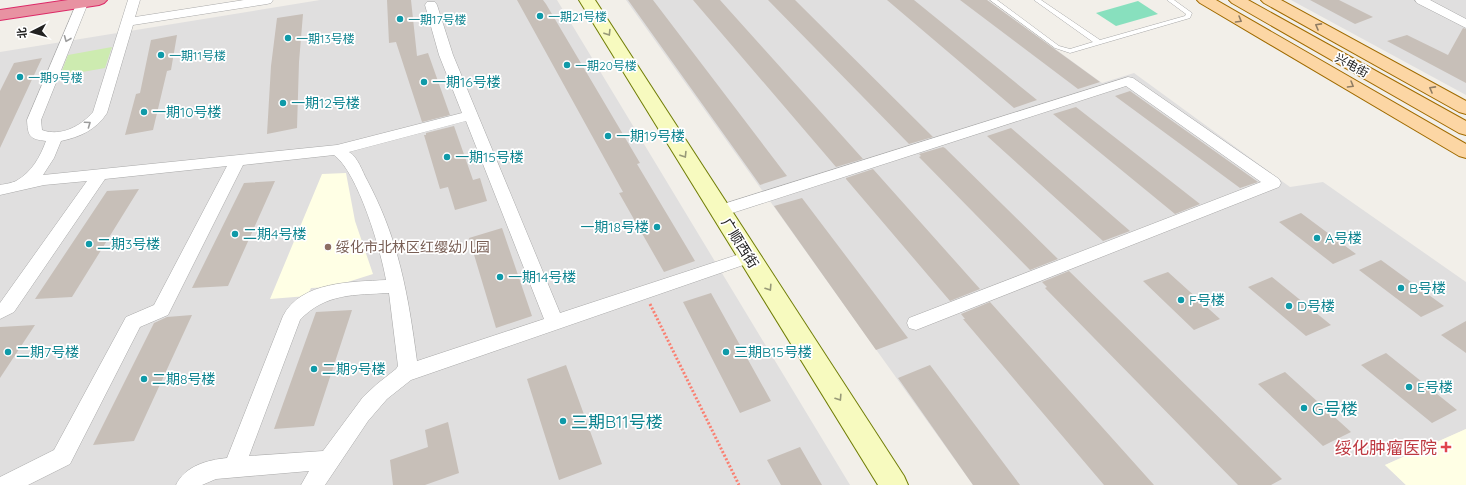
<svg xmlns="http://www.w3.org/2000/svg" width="1466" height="485" font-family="Quicksand,'Noto Sans SC',sans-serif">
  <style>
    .residential { fill: #e0dfdf }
    .education { fill: #ffffe5 }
    .grass { fill: #cdebb0 }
    .pitch { fill: #88e0be }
    .building { fill: #c7bfb8 }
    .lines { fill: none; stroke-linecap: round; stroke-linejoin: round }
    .lane-casing { stroke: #a9a9a9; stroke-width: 1 }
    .street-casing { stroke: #a9a9a9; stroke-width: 1 }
    .secondary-casing { stroke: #707d05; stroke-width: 2 }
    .primary-casing { stroke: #a06b00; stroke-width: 2 }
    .highway-casing { stroke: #dc2a67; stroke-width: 2 }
    .path { stroke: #fa8072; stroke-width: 3; stroke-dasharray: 2 2; stroke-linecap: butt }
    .lane { fill: #fff; fill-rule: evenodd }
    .street { fill: #fff; fill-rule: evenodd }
    .secondary { fill: #f7fabf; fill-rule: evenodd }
    .primary { fill: #fcd6a4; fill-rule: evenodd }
    .highway { fill: #e892a2; fill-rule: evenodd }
    .oneway { stroke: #8f7c63 }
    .oneway2 { stroke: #979978 }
    .oneway3 { stroke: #9c9c9c }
    .culture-dot { fill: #0f9aa8; stroke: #fff; stroke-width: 1.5 }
    .education-dot { fill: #8d6e63; stroke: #fff; stroke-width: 1.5 }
    .health-dot { fill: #e0444e; stroke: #fff; stroke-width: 1.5 }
    .labels { text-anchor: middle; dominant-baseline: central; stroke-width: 3.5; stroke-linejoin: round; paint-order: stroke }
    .far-culture-label { font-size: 12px; fill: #0d838f; stroke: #fff; text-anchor: start }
    .far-street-label { font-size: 12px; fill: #222; stroke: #fff }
    .culture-label { font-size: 14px; fill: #0d838f; stroke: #fff; text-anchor: start }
    .street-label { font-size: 14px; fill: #222; stroke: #fff }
    .education-label { font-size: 14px; fill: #785e54; stroke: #fff; text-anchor: start }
    .near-culture-label { font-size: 17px; fill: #0d838f; stroke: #fff; text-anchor: start }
    .near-health-label { font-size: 17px; fill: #be3a42; stroke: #fff; text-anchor: end }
  </style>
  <rect width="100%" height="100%" fill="#f2efe9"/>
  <path class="residential" d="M 320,0 L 557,0 L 850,485 L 0,485 L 0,52 Z
    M 626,0 L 988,0 L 1102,83 L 1134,73 L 1290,187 L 1323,182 L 1466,282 L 1466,429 L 1385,465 L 1406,485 L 973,485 Z
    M 1291,0 L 1466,0 L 1466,95 Z"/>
  <path class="education" d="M 346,173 L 355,221 L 373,274 L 332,287 L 311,288 L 307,296 L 270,299 L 322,174 Z
    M 1466,429 L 1466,485 L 1406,485 L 1385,465 Z"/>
  <path class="grass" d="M 112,47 L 105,68 L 60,76 L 68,55 Z"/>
  <path class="pitch" d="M 1138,1 L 1158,14 L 1116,26 L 1096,13 Z"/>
  <path class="building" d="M 387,0 L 411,0 L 417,56 L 428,53 L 450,115 L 422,122 L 396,42 L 389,43 Z
    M 517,0 L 543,0 L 546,4 L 640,163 L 637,164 L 695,261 L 664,272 L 619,193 L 623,192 Z
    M 628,0 L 653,0 L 787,176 L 760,185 Z
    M 693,0 L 720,0 L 863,159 L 836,167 Z
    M 768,0 L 795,0 L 933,137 L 909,144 Z
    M 887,0 L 914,0 L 1037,100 L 1014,108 Z
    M 960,0 L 987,0 L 1100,82 L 1078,89 Z
    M 1310,0 L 1339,0 L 1373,17 L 1355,24 Z
    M 303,14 L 299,62 L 297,128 L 267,134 L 271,66 L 277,18 Z
    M 1463,28 L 1466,29 L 1466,83 L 1387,41 L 1407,35 L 1448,55 Z
    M 177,35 L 171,70 L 167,71 L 153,130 L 125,135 L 136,94 L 140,93 L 151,40 Z
    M 42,58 L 0,148 L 0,91 L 14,63 Z
    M 1130,91 L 1258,182 L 1240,188 L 1115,96 Z
    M 1076,107 L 1200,204 L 1175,214 L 1053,114 Z
    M 454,126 L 473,180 L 480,178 L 487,201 L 455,210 L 448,187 L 440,189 L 424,135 L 426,135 L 426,133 Z
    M 1011,128 L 1130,231 L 1103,241 L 987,136 Z
    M 943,147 L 945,148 L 1058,259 L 1030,270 L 919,157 L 921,156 L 919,154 Z
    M 873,169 L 980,289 L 950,301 L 846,179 L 846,178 Z
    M 275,181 L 228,286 L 192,288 L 244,183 Z
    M 139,189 L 72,297 L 35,299 L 107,191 Z
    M 802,198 L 908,338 L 876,350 L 774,206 Z
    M 1301,213 L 1356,254 L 1333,264 L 1279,222 Z
    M 502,228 L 532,316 L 496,328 L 469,238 Z
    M 1381,260 L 1444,306 L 1421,317 L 1359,270 Z
    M 1069,271 L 1282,479 L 1271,485 L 1238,485 L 1045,288 L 1047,287 L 1042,282 Z
    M 1168,272 L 1220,319 L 1194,330 L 1143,281 Z
    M 1272,277 L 1331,325 L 1306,336 L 1248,287 Z
    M 711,293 L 771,401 L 740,413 L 683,302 Z
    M 990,302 L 1154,485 L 1104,485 L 963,319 L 965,319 L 961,314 Z
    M 352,310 L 314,426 L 274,429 L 316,312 Z
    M 192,315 L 134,441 L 93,445 L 154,323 L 167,317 Z
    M 1466,321 L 1466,353 L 1441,335 Z
    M 35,325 L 0,378 L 0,327 Z
    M 1386,353 L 1457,410 L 1432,423 L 1361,365 Z
    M 566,365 L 602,464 L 559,480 L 527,379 Z
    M 930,365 L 1020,485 L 973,485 L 898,378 Z
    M 1285,372 L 1351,432 L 1323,446 L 1258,384 Z
    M 448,422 L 459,473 L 425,485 L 393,485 L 390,460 L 428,447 L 425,430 Z
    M 800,447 L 822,485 L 781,485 L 767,460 Z"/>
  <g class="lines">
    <g class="lane-casing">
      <path id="lane" d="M 990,0 L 997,0 L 1059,46 L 1070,49 L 1093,42 L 1034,0 L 1041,0 L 1100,40 L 1185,16 L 1186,14 L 1167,0 L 1174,0 L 1192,13 L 1190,18 L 1070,53 L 1055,48 Z"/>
    </g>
    <g class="street-casing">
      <path id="street" d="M 78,0 L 86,0 L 88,3 L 41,120 L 42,130 C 61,137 81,126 93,112 L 128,0 L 140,0 L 135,17 L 244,0 L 273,0 L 271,3 L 267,4 L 133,25 L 107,113 C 96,130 80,137 61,141 L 54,158 L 43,175 L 337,145 L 462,113 L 439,55 L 425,5 L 427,2 L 435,2 L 437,5 L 453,55 L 560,313 L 749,251 L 755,253 L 758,257 L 755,261 L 411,380 L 387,399 L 368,421 L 325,485 L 301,485 L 309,471 L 216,479 L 202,485 L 176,485 C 185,466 207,460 227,458 L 283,316 C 301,281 352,282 386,280 C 381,251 358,172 334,155 L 243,165 L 168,315 L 140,327 L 70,464 L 28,485 L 0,485 L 0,477 L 54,450 L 126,317 L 154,305 L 227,166 L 105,179 L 14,312 L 0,319 L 0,303 L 87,181 L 44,185 L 0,195 L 0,185 C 5,184 12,183 16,181 C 32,172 40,157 46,141 C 29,139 28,136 27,120 ZM 466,121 L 544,319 L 417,361 C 408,294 399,240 367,180 C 362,171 358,157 349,152 ZM 389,293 L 398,366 L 396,369 L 377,384 L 363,397 L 323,451 L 249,456 L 300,320 C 325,293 355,295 389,293 Z
        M 1415,0 L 1430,0 L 1466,19 L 1466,28 L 1417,3 Z
        M 1128,77 L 1133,78 L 1279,179 L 1281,183 L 1279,187 L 916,330 L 909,328 L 907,323 L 909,318 L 1261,182 L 1126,86 L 726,215 L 720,217 L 714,215 L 712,211 L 714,207 Z"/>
    </g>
    <g class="secondary-casing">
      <path id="secondary" d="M 579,0 L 595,0 L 904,476 L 908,485 L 878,485 Z"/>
    </g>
    <g class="primary-casing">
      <path id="primary" d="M 1197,0 L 1216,0 L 1466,144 L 1466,158 L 1459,156 L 1200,3 Z
        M 1229,0 L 1248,0 L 1466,121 L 1466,135 L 1459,133 L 1232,3 Z
        M 1261,0 L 1281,0 L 1466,101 L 1466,114 L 1459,112 L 1264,3 Z"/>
    </g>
    <g class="highway-casing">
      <path id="highway" d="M 68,0 L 107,0 L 104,3 L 99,5 L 0,20 L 0,10 Z"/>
    </g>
    <path class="path" d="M 650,304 L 739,485"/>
    <use href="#lane" class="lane"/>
    <use href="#street" class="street"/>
    <use href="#secondary" class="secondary"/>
    <use href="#primary" class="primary"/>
    <use href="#highway" class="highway"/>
  </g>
  <defs><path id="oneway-chevron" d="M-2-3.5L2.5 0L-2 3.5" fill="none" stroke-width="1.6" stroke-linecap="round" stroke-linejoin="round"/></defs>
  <g class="oneway">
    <use href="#oneway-chevron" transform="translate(1239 20) rotate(30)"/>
    <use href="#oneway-chevron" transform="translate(1318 26) rotate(-151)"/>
    <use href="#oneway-chevron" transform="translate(1351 85) rotate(30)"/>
    <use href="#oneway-chevron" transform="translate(1432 89) rotate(-151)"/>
  </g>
  <g class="oneway2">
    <use href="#oneway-chevron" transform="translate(608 33) rotate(58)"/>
    <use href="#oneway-chevron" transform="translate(684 155) rotate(58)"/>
    <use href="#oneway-chevron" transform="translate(769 288) rotate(57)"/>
    <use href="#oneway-chevron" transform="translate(839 398) rotate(57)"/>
  </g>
  <g class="oneway3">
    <use href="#oneway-chevron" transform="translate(67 39) rotate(112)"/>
    <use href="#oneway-chevron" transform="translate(88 124) rotate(-35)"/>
  </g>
  <g class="culture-dot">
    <circle cx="540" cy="16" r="4"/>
    <circle cx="400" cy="19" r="4"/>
    <circle cx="288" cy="38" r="4"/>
    <circle cx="161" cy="55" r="4"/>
    <circle cx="567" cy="65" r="4"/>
    <circle cx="20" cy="77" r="4"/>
    <circle cx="424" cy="82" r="4"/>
    <circle cx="283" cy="103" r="4"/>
    <circle cx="144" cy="112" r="4"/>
    <circle cx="608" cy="136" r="4"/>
    <circle cx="447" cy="157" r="4"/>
    <circle cx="657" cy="227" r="4"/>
    <circle cx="235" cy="234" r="4"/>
    <circle cx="1317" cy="238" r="4"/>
    <circle cx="89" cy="244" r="4"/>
    <circle cx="500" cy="277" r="4"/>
    <circle cx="1401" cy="288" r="4"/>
    <circle cx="1181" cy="300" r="4"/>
    <circle cx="1289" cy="306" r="4"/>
    <circle cx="8" cy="352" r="4"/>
    <circle cx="726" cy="352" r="4"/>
    <circle cx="314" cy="369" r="4"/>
    <circle cx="144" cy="379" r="4"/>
    <circle cx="1409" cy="387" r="4"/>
    <circle cx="1304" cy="408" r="4"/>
    <circle cx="563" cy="421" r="4"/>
  </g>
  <circle class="education-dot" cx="328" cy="247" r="4"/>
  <path class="health-dot" d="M1444 441h4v4h4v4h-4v4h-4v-4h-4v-4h4z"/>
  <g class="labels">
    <g class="far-culture-label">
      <text x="548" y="16">一期21号楼</text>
      <text x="408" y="19">一期17号楼</text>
      <text x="296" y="38">一期13号楼</text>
      <text x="169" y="55">一期11号楼</text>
      <text x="575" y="65">一期20号楼</text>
      <text x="28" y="77">一期9号楼</text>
    </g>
    <g class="far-street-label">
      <text transform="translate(1352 65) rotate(29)">兴电街</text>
    </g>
    <g class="culture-label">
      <text x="432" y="82">一期16号楼</text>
      <text x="291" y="103">一期12号楼</text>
      <text x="152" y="112">一期10号楼</text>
      <text x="616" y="136">一期19号楼</text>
      <text x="455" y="157">一期15号楼</text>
      <text x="649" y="227" text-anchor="end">一期18号楼</text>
      <text x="243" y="234">二期4号楼</text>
      <text x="1325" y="238">A号楼</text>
      <text x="97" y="244">二期3号楼</text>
      <text x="508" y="277">一期14号楼</text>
      <text x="1409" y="288">B号楼</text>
      <text x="1189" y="300">F号楼</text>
      <text x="1297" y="306">D号楼</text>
      <text x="16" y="352">二期7号楼</text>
      <text x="734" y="352">三期B15号楼</text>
      <text x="322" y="369">二期9号楼</text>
      <text x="152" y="379">二期8号楼</text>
      <text x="1417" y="387">E号楼</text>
    </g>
    <g class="street-label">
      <text transform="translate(740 243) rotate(58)">广顺西街</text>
    </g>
    <g class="education-label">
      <text x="336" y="247">绥化市北林区红缨幼儿园</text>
    </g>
    <g class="near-culture-label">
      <text x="1312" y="408">G号楼</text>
      <text x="571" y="421">三期B11号楼</text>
    </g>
    <g class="near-health-label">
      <text x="1437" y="447">绥化肿瘤医院</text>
    </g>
  </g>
  <g transform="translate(32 32) rotate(264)" stroke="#ffffff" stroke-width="3" paint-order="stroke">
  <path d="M0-3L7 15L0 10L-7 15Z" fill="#222222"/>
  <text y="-6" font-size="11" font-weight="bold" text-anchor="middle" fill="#222222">北</text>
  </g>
</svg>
